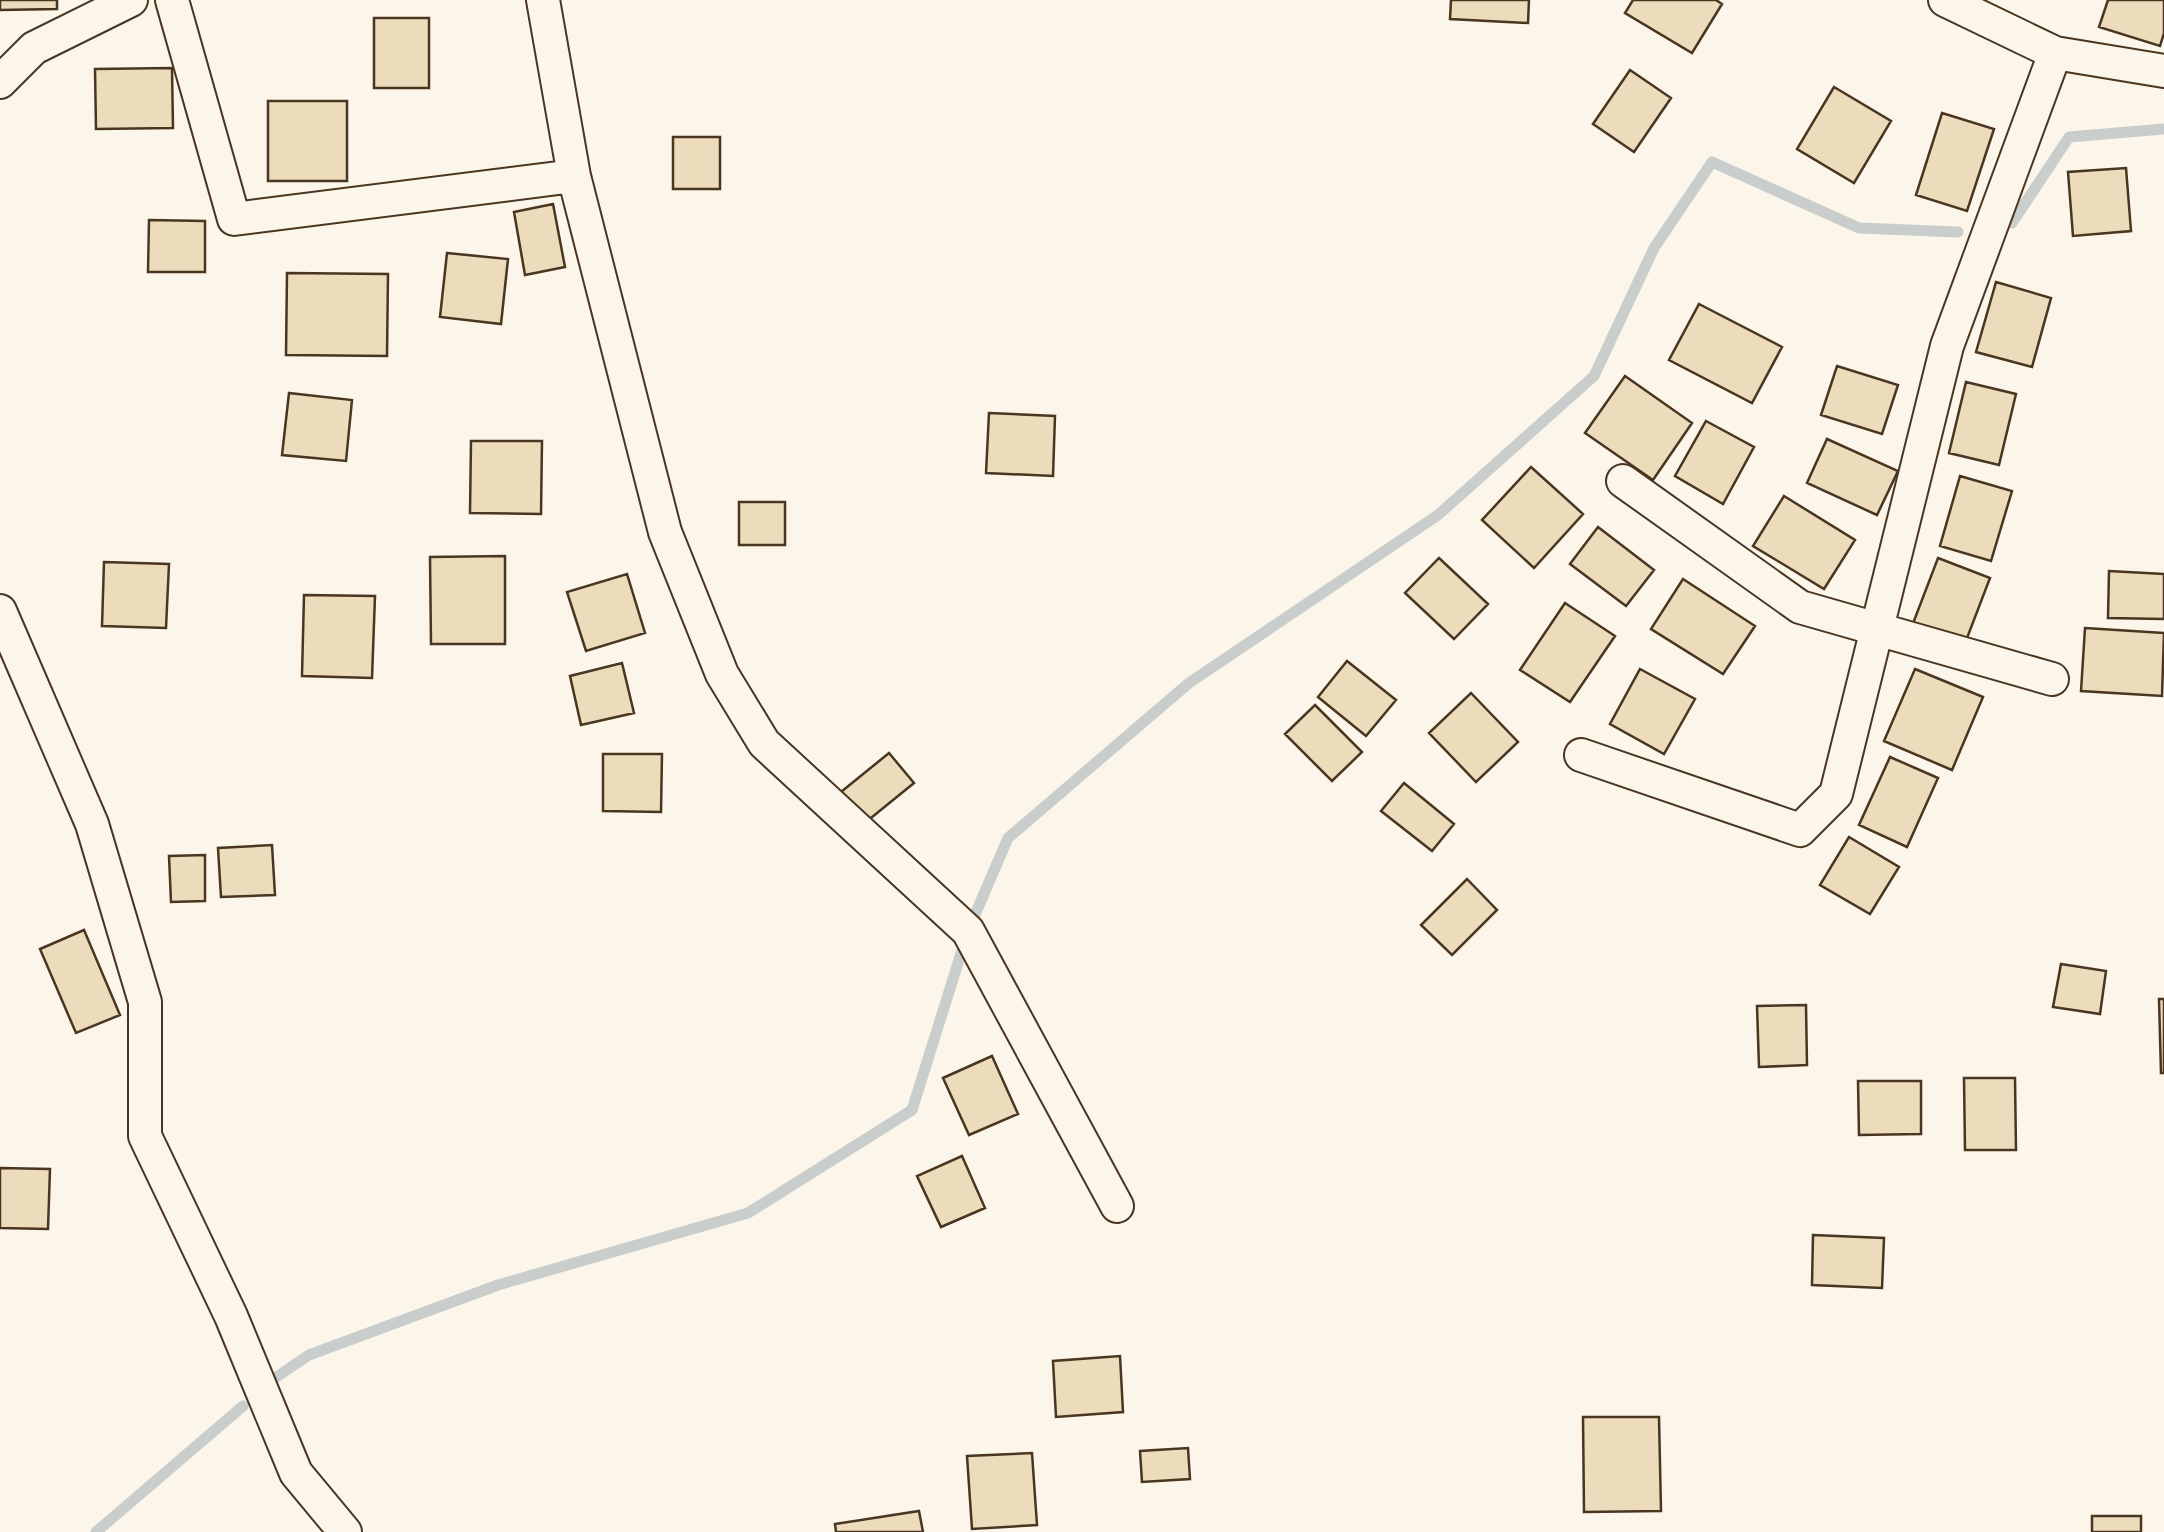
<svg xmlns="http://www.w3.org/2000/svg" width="2164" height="1532" font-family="'Work Sans',sans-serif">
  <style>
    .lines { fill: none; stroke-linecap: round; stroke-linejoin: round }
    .stream { stroke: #c9cecd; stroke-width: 11 }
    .building { fill: #ecdcbc; stroke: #4a3520; stroke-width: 2.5 }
    .minor-casing { stroke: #4a3520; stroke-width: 36 }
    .minor { stroke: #fbf6e9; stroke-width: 32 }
  </style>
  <rect width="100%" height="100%" fill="#fbf6e9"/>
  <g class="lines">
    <path class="stream" d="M 2012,223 L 2069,137 L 2164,129
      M 272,1380 L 309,1355 L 498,1285 L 748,1213 L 912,1110 L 968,931 L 1008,838 L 1189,683 L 1438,515 L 1594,376 L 1654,248 L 1712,162 L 1859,228 L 1958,232
      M 96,1532 L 243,1406"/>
  </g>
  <path class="building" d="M 0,0 L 57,0 L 57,9 L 0,10 Z
    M 1451,0 L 1529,0 L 1528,23 L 1450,19 Z
    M 1633,0 L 1716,0 L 1722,4 L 1692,53 L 1625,13 Z
    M 2108,0 L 2164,0 L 2164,33 L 2160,46 L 2099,27 Z
    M 374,18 L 429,18 L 429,88 L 374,88 Z
    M 172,68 L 173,128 L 96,129 L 95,69 Z
    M 1630,70 L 1671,98 L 1634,152 L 1593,124 Z
    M 1834,87 L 1891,121 L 1854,183 L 1797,149 Z
    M 268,101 L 347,101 L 347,181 L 268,181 Z
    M 1942,113 L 1994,129 L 1967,211 L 1916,195 Z
    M 673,137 L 720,137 L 720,189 L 673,189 Z
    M 2126,168 L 2131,231 L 2073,236 L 2068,172 Z
    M 553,204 L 565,267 L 525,275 L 514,212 Z
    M 149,220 L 205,221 L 205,272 L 148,272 Z
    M 447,253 L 508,259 L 501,324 L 440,317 Z
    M 287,273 L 388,274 L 387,356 L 286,355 Z
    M 1996,282 L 2051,298 L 2032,367 L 1976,352 Z
    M 1699,304 L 1782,347 L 1752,403 L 1669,360 Z
    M 1837,366 L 1898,385 L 1882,434 L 1821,415 Z
    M 1625,376 L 1692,423 L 1653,480 L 1585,433 Z
    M 1966,382 L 2016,394 L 1999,465 L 1949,453 Z
    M 289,393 L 352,400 L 346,461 L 282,455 Z
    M 989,413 L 1055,416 L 1053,476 L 986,473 Z
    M 1706,421 L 1754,447 L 1723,504 L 1675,476 Z
    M 1827,439 L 1898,471 L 1877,515 L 1807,483 Z
    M 471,441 L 542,441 L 541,514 L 470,513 Z
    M 1531,467 L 1583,514 L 1534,568 L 1482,520 Z
    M 1960,476 L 2012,491 L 1991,561 L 1940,546 Z
    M 1784,496 L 1855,540 L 1824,589 L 1753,546 Z
    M 739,502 L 785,502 L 785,545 L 739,545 Z
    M 1598,527 L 1654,570 L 1626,606 L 1570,564 Z
    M 505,556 L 505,644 L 431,644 L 430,557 Z
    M 1439,558 L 1488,604 L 1454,639 L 1405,593 Z
    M 1938,558 L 1990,578 L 1964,646 L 1912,626 Z
    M 104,562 L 169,564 L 166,628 L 102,626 Z
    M 2109,571 L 2164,574 L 2164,619 L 2108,618 Z
    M 627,574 L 645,633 L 586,651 L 567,592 Z
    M 1683,579 L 1755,626 L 1723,674 L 1651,629 Z
    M 304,595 L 375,596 L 372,678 L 302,676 Z
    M 1565,603 L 1615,636 L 1570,702 L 1520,670 Z
    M 2085,628 L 2164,633 L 2162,696 L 2081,691 Z
    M 1347,661 L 1396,700 L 1366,736 L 1318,697 Z
    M 622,663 L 634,713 L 581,725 L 570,676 Z
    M 1640,669 L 1695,699 L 1664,754 L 1610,724 Z
    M 1915,669 L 1983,697 L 1952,770 L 1884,741 Z
    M 1471,693 L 1518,742 L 1476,782 L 1429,733 Z
    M 1315,705 L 1362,752 L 1332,781 L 1285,734 Z
    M 889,753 L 914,783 L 866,822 L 841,792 Z
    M 603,754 L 662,754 L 661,812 L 603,811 Z
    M 1890,757 L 1938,778 L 1907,847 L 1859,825 Z
    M 1404,783 L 1454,824 L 1432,851 L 1381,811 Z
    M 1849,837 L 1899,867 L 1870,914 L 1820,885 Z
    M 272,845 L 275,895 L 221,897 L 218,848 Z
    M 205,855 L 205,901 L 171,902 L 169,856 Z
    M 1467,879 L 1497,910 L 1452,955 L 1421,925 Z
    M 84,930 L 120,1015 L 76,1033 L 40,949 Z
    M 2061,964 L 2106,971 L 2100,1014 L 2053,1007 Z
    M 2159,999 L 2164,999 L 2164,1073 L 2161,1073 Z
    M 1806,1005 L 1807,1065 L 1759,1067 L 1757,1006 Z
    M 992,1056 L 1018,1114 L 969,1135 L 943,1078 Z
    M 1964,1078 L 2015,1078 L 2016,1150 L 1965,1150 Z
    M 1858,1081 L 1921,1081 L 1921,1134 L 1859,1135 Z
    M 962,1156 L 985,1208 L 941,1227 L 917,1176 Z
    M 0,1168 L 50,1169 L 48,1229 L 0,1228 Z
    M 1813,1235 L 1884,1238 L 1882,1288 L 1812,1285 Z
    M 1120,1356 L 1123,1412 L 1056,1417 L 1053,1361 Z
    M 1583,1417 L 1659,1417 L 1661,1511 L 1584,1512 Z
    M 1188,1448 L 1190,1479 L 1142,1482 L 1140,1451 Z
    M 1032,1453 L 1037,1525 L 972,1529 L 967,1456 Z
    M 919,1511 L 923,1532 L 836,1532 L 835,1524 Z
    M 2092,1516 L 2141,1516 L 2141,1532 L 2092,1532 Z"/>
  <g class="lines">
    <g class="minor-casing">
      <path id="minor" d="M 172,0 L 234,219 L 574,176 L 665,532 L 722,674 L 764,743 L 968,931 L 1117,1206
        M 543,0 L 574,176
        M 1945,0 L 2055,53 L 2164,71
        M 0,82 L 34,48 L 131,0
        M 1623,481 L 1800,607 L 2052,679
        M 0,611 L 92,824 L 145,1002 L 145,1136 L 231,1316 L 296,1473 L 345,1532
        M 1581,755 L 1800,830 L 1836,794 L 1947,346 L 2055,53"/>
    </g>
    <use href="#minor" class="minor"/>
  </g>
</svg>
